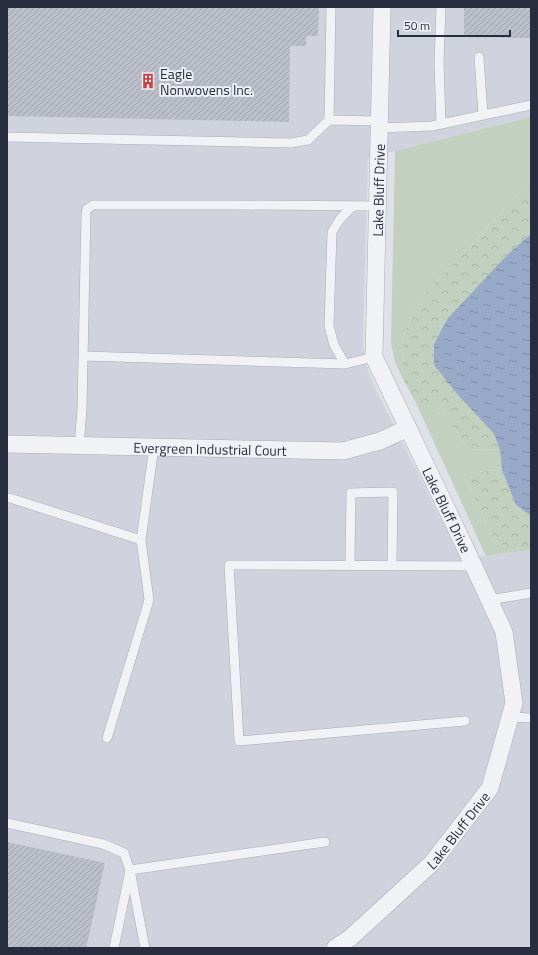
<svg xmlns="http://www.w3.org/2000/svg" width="538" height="955" font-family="'Titillium Web',sans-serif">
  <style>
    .built { fill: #d0d3dd }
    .grass { fill: #c2d1bf }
    .forest { fill: url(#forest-crowns) }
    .water { fill: url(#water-ripples) }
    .building { fill: url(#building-hatch) }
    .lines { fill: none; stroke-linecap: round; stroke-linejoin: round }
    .service-casing { stroke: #a7abb5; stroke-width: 10 }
    .minor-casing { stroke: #a7abb5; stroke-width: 18 }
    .service { stroke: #f1f2f6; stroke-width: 9 }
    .minor { stroke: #f1f2f6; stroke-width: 17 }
    .labels { text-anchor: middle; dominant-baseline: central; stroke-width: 4; stroke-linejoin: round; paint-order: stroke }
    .poi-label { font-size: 14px; fill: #272d3e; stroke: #eef0f5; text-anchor: start }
    .street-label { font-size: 14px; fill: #272d3e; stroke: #eef0f5 }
  </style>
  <defs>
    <pattern id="forest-crowns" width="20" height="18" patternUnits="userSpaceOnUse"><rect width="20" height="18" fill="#c2d1bf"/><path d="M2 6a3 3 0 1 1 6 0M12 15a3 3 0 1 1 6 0" fill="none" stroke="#a7b4a5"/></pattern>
    <pattern id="water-ripples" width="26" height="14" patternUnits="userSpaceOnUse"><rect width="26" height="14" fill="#99aac8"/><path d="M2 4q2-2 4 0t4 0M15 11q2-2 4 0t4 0" fill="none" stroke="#7d8ba4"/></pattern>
    <pattern id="building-hatch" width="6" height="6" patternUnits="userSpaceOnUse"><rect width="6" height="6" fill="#bbbfca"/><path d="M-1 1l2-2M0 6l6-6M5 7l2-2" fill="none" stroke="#a1a4af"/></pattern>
  </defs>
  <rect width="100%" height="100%" fill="#dee1e8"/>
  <path class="built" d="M 7,7 L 531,7 L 531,117 L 368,158 L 363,343 L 366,365 L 376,390 L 461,559 L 531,550 L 531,948 L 7,948 Z"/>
  <path class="grass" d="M 531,117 L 531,181 L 419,301 L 403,337 L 402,377 L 395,362 L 391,343 L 395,151 Z
    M 416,403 L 441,409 L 469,449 L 500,450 L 502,470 L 464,473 L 494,541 L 514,552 L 486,556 Z"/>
  <path class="forest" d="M 531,181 L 531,234 L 509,253 L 492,272 L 458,395 L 494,434 L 500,450 L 469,449 L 441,409 L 416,403 L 402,377 L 403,337 L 419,301 Z
    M 502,470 L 516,505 L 531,516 L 531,550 L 514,552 L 494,541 L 464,473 Z"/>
  <path class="water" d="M 531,234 L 531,516 L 516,505 L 502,470 L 500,450 L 494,434 L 458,395 L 434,365 L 434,344 L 448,318 L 509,253 Z"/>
  <path class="building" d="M 7,7 L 319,7 L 318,36 L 306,36 L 306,46 L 290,46 L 289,122 L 7,116 Z
    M 464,7 L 531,7 L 531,38 L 464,37 Z
    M 7,842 L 105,863 L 86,948 L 7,948 Z"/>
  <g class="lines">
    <g class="service-casing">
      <path id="service" d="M 479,57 L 483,115
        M 329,120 L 331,7
        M 441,124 L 439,62 L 441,7
        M 379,128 L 432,126 L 531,105
        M 7,137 L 291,143 L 308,140 L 329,120 L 379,121
        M 83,356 L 345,364 L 374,357
        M 345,364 L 334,345 L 329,326 L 332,232 L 340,219 L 353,206
        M 79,446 L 82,409 L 86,213 L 87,209 L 93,205 L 237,205 L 377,206
        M 10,498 L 141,540
        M 350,565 L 351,493 L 393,492 L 392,565
        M 489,600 L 531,593
        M 510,717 L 531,718
        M 465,721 L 239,741 L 229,565 L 474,566
        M 107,738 L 149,600 L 141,540 L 154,447
        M 7,823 L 103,844 L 124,853 L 130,870 L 145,948
        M 114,948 L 130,870 L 325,842"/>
    </g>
    <g class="minor-casing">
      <g id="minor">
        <path id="s1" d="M 7,444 L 343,451 L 380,441 L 408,428"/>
        <path id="s2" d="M 335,948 L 350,938 L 432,863 L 490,788 L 514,703 L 504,632 L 464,545 L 374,357 L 382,7"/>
      </g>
    </g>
    <use href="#service" class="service"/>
    <use href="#minor" class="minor"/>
  </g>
  <defs>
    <g id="building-bare" transform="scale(1.2)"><path d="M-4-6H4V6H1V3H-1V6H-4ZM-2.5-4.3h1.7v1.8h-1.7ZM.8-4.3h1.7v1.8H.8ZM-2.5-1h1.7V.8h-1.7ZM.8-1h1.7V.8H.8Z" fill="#cc4347" stroke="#eef0f5" stroke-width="2.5" paint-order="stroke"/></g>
  </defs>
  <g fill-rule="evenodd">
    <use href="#building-bare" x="148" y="81"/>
  </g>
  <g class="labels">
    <g class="poi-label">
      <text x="160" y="73">Eagle<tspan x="160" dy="16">Nonwovens Inc.</tspan></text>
    </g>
    <g class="street-label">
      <text stroke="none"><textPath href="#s2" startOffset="855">Lake Bluff Drive</textPath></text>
      <text stroke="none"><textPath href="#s1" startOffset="203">Evergreen Industrial Court</textPath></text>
      <text transform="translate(447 510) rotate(64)">Lake Bluff Drive</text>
      <text stroke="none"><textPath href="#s2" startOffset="171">Lake Bluff Drive</textPath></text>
    </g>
  </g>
  <rect width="538" height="955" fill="none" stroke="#272d3e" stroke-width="16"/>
  <path d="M398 30v6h112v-6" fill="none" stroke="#272d3e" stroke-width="2"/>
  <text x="404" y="30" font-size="12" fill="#272d3e" stroke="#eef0f5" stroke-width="3" paint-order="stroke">50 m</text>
</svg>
